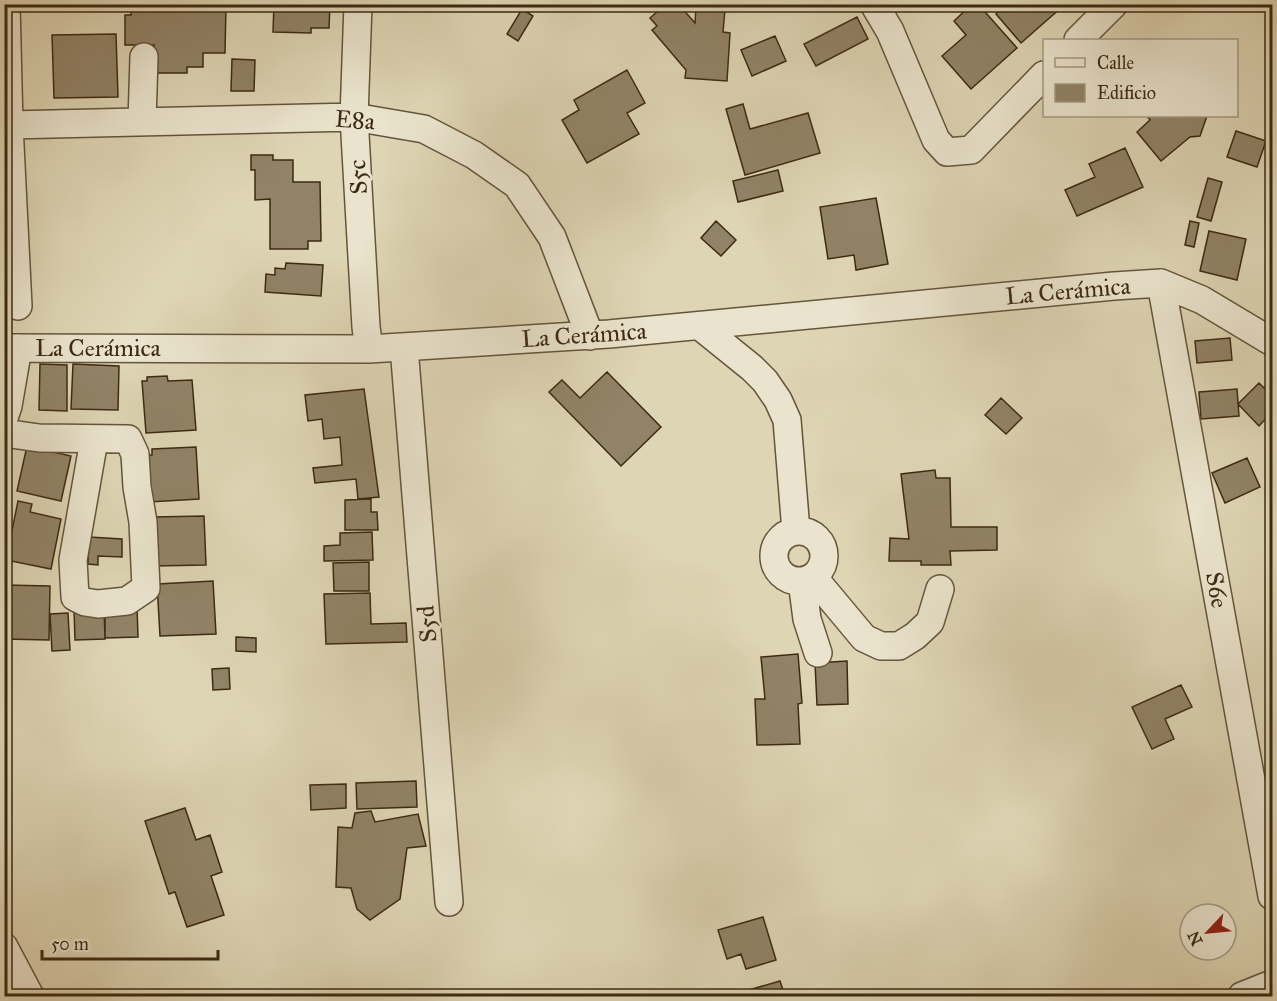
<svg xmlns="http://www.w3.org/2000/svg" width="1277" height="1001" font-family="'IM FELL Great Primer',serif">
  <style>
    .building { fill: #918367; stroke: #3d2a13; stroke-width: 1.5 }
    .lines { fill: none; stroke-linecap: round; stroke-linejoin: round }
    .minor-casing { stroke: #65553b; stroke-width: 30 }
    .minor { stroke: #eae4ce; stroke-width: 27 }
    .labels { text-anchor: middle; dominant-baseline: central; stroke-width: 5; stroke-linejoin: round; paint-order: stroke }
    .street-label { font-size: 24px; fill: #3d2a13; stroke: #eae4ce }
  </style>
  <rect width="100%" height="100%" fill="#ded5b4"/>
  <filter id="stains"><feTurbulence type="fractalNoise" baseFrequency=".00333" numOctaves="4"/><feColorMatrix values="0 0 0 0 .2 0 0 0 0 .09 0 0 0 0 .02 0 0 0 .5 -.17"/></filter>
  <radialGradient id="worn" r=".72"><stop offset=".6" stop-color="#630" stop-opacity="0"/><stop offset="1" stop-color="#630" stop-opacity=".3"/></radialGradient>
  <path class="building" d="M 131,4 L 182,4 L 182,6 L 199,6 L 199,4 L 226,4 L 225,53 L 203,53 L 203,67 L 187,67 L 187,73 L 154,73 L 154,45 L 125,45 L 125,15 L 131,15 Z
    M 274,4 L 330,4 L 329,28 L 311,28 L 311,33 L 273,32 Z
    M 666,4 L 669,4 L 674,11 L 680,6 L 695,23 L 696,7 L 725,9 L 723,32 L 730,33 L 727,81 L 685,78 L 686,70 L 652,30 L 657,26 L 650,18 Z
    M 972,4 L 978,4 L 1017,48 L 971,89 L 942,56 L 966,35 L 954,21 Z
    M 1006,4 L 1062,4 L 1063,6 L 1021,43 L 996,14 Z
    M 522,9 L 533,16 L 518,41 L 507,34 Z
    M 857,17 L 868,39 L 816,66 L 804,44 Z
    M 116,34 L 118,97 L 54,98 L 52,35 Z
    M 775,36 L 786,61 L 752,76 L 741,50 Z
    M 232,59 L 255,60 L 254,91 L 231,91 Z
    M 627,70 L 645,103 L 627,113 L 639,134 L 587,163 L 562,120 L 579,110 L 574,100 Z
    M 743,104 L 750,129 L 808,113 L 820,153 L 745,175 L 726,109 Z
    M 1147,116 L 1207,116 L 1200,136 L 1190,137 L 1161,161 L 1137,132 L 1150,120 Z
    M 1236,131 L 1266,141 L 1257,167 L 1227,157 Z
    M 1125,148 L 1143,187 L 1077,216 L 1065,190 L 1095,177 L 1089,164 Z
    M 251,155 L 273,155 L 273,160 L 293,160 L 293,182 L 320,182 L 321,241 L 308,241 L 308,249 L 270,249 L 270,199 L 255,200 L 255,170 L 251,170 Z
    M 778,170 L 783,191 L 738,202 L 733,181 Z
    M 1208,178 L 1222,182 L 1211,221 L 1197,217 Z
    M 876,198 L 888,264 L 856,270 L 854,255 L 828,259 L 820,207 Z
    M 716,221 L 736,240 L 721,256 L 701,238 Z
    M 1190,221 L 1199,223 L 1194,247 L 1185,245 Z
    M 1209,231 L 1246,239 L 1237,280 L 1200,271 Z
    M 286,263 L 323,265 L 321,296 L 265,292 L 266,274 L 275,275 L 275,268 L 285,269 Z
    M 1230,338 L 1232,360 L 1197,363 L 1195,341 Z
    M 40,364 L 67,365 L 67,411 L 39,410 Z
    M 73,364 L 119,366 L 118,410 L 71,409 Z
    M 607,372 L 661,427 L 621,466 L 549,392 L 562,380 L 580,398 Z
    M 167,376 L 168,381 L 192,380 L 196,430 L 146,433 L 142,381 L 147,381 L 147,377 Z
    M 1271,381 L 1272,383 L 1272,412 L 1259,426 L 1238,404 L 1259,383 L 1264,388 Z
    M 364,389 L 379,497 L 358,499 L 356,479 L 315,483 L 313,468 L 342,465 L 340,437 L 324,439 L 322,419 L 308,421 L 305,395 Z
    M 1237,389 L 1239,416 L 1201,419 L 1199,392 Z
    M 1001,398 L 1022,418 L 1006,434 L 985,415 Z
    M 27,446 L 71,456 L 61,501 L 17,491 Z
    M 196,447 L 199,499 L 149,502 L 147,455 L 152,455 L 152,449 Z
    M 1247,458 L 1260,487 L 1225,503 L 1212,473 Z
    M 935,470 L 936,478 L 950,478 L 951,527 L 997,527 L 997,550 L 950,551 L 951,565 L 921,565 L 921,561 L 889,561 L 890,538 L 909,539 L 901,474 Z
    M 371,499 L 371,512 L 377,512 L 378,530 L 345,530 L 345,500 Z
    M 18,501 L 32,504 L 30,512 L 61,519 L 51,569 L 6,560 Z
    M 204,516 L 206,565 L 153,566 L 152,517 Z
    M 372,532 L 373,560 L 324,561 L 324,546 L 340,545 L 340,533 Z
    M 89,537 L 122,539 L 122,557 L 98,556 L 98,565 L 88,564 Z
    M 369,562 L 369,591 L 334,591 L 333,563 Z
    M 213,581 L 216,634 L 160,636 L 157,584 Z
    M 5,585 L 50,586 L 49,640 L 4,639 Z
    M 370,593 L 371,624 L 406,623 L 407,642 L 326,644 L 324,594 Z
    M 104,607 L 105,639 L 75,640 L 74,608 Z
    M 105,607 L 137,607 L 138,637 L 105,638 Z
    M 68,613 L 70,650 L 52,651 L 50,614 Z
    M 236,637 L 256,638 L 256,652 L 236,651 Z
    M 798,654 L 802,703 L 798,704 L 800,744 L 757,745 L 755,699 L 765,699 L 761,657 Z
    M 847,661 L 848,704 L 817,705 L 815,663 Z
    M 229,668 L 230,689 L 213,690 L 212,669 Z
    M 1181,685 L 1192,707 L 1165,719 L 1174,739 L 1152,749 L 1132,707 Z
    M 416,781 L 417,807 L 357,809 L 356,783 Z
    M 346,784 L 346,808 L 311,810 L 310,785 Z
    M 185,808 L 196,840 L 210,835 L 222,872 L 211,876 L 224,915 L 187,927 L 175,892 L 169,894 L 145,821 Z
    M 371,811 L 375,822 L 418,814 L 426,846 L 407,848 L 400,899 L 370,920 L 357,909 L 351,888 L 336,887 L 338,827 L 352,828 L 355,813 Z
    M 763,917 L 776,960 L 746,969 L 741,954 L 727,959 L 718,930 Z
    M 780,981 L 785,996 L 728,996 Z"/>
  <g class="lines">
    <g class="minor-casing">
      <path id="minor" d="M 6,4 L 9,125 L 18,306
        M 358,4 L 354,117 L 366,327 L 369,349
        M 874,4 L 890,31 L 936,140 L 947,152 L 971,150 L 1044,75
        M 1078,40 L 1114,4
        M 142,122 L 144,57
        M 9,125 L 354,117 L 424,129 L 474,155 L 517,185 L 552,237 L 590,336
        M 1161,283 L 1272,896
        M 700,326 L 752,368 L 765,381 L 778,400 L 787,420 L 796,531
        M 404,347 L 449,902
        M 4,348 L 369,349 L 609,334 L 1114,286 L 1161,283 L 1202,300 L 1272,342
        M 4,418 L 8,406 L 18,348
        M 4,433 L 39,438 L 128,439 L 135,454 L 137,487 L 143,522 L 146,588 L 127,601 L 98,604 L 85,602 L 75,597 L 73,560 L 94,440
        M774 556a25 25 0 1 1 50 0a25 25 0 1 1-50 0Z
        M 813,577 L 864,638 L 881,646 L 899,646 L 915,636 L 930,622 L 940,589
        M 802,581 L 807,619 L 818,653
        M 4,947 L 30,996
        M 1242,996 L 1272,984"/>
    </g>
    <use href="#minor" class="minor"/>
  </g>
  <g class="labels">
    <g class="street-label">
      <text transform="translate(355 120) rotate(4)">E8a</text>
      <text transform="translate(358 177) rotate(-93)">S5c</text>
      <text transform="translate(1068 291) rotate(-5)">La Cerámica</text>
      <text transform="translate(584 335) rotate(-4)">La Cerámica</text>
      <text x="98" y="348">La Cerámica</text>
      <text transform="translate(1217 590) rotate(80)">S6e</text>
      <text transform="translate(427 624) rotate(-95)">S5d</text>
    </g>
  </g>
  <rect width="1277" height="1001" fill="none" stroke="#ded5b4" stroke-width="24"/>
  <rect x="6" y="6" width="1265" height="989" fill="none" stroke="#3d2a13" stroke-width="3"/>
  <rect x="12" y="12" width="1253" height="977" fill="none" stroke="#3d2a13" stroke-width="1.5"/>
  <rect x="1043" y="39" width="195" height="78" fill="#eae4ce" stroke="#a59a83" stroke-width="1.5"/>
  <rect x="1055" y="58" width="30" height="9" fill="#eae4ce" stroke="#a59a83" stroke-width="1.5"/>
  <text x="1097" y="69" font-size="18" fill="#3d2a13">Calle</text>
  <rect x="1055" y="84" width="30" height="18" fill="#918367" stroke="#a59a83" stroke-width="1.5"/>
  <text x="1097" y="99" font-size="18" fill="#3d2a13">Edificio</text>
  <g transform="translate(1208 932) rotate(244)"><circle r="28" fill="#eae4ce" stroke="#a59a83" stroke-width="1.5"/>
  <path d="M0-4.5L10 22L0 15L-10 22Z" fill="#8f2418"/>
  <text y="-9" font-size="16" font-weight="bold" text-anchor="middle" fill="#3d2a13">N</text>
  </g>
  <path d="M42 950v9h176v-9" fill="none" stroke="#3d2a13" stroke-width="3"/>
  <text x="51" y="950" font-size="18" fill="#3d2a13" stroke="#eae4ce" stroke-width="4.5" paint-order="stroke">50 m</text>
  <rect width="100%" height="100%" filter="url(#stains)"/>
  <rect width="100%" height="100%" fill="url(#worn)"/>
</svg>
